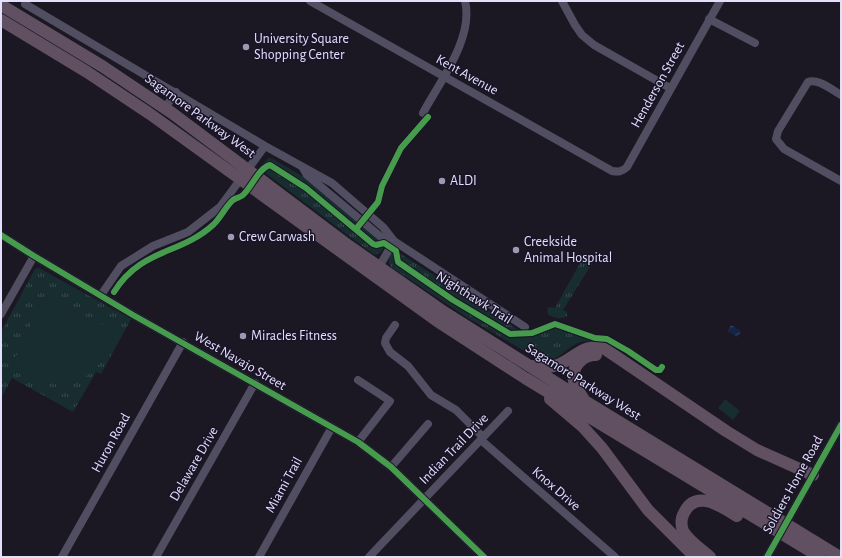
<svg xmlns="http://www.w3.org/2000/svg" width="842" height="558" font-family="'Alegreya Sans',sans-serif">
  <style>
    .grass { fill: url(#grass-tufts) }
    .pitch { fill: #182d2f }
    .water { fill: url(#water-waves) }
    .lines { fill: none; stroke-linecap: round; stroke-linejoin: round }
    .minor { stroke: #514e62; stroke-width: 8 }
    .highway { stroke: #605062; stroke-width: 12 }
    .cycleway-casing { stroke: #191428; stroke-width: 8 }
    .cycleway { stroke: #469c4c; stroke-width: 6 }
    .poi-dot { fill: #9e99b0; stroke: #191428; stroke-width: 1.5 }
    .labels { text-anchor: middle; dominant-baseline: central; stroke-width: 3; stroke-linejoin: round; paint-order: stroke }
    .poi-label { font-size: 14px; fill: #e4dffb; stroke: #191428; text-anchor: start }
    .street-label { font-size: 14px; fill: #e4dffb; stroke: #191428 }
  </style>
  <defs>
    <pattern id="grass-tufts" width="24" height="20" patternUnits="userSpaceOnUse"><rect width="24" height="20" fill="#182d2f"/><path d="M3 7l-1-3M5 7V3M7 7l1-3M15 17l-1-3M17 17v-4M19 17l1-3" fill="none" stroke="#394b4e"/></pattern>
    <pattern id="water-waves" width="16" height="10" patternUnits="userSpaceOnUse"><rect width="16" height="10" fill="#162547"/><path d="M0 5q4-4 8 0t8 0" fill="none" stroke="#384462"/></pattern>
  </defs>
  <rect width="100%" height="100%" fill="#1b1824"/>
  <path class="grass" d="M 268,158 L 273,159 L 312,182 L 382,241 L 384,245 C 383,252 379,255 373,254 L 264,172 L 262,165 Z
    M 398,252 L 523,333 C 534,337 544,328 556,326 L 600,340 L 601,342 C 594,341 586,340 578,343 C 562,350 558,364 538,359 L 468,318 L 391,267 C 388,262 388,257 392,253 Z
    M 584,256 L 592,259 L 593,262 L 563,310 L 567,312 L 567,316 C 561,320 553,318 548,314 L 547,308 L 552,307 L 555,308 Z
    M 39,268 L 131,319 L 101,374 L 96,372 L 73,412 L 12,378 L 1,398 L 1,332 L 35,269 Z"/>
  <path class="pitch" d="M 48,298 L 118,332 C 113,341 109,351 103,359 C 77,395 44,386 11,368 L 42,300 Z
    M 725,399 L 740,411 L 733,420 L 718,408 Z"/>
  <path class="water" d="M 731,325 L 741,331 L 738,337 L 727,331 Z"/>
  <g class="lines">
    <path class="minor" d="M 310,1 L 612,171 C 618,172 622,172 627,167 L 720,1
      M 562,1 L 575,25 L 582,35 L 594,45 L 670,88
      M 25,4 L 265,146 L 332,183 L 383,227 L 394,241
      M 709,19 L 755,43
      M 841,95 C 832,90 818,78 808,82 L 778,131 L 776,139 L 784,149 L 841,181
      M 165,108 L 176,92
      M 423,113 C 440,81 474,38 465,1
      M 303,168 L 307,175 L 381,237 L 394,241 L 525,327
      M 1,235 L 34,256 L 133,315 L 358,442 L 391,467 L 484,557
      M 379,267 L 394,241
      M 101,295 L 121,266 L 153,246 L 188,232 L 220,207 L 265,146
      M 1,314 L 34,256
      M 395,325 L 386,338 L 385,343 L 390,352 L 408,366 L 431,395 L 456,410 L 483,437
      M 358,380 L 390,401 L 358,442
      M 481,440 L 615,557
      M 391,467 L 428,424
      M 62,557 L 183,342
      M 156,557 L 255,383
      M 259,557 L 332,427
      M 369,557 L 508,411
      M 767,557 L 841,425"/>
    <path class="highway" d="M 1,5 L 102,66 L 172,113 L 349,246 L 441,310 L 585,401 L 840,557
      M 1,20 L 87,72 L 150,114 L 437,321 L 525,378 L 820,557
      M 532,366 C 541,367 551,368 560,364 C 576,357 585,342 605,349 L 726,431 L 757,450 L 813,475
      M 583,398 C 580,393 575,387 574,381 C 571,366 583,355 596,355
      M 550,399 L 583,427 L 602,448 L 648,510 L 695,557
      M 710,557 C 701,549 689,541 683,531 C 681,525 681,518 684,513 C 696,488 722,507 737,516"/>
    <g class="cycleway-casing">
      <path id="cycleway" d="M 356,229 L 378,202 L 382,186 L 401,148 L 428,117
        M 1,235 L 34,256 L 133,315 L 358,442 L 391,467 L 484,557
        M 114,292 C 141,248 181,255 214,224 C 221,217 226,206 233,200 C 237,197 241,198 244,194 C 252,186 259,168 270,165 L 306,188 L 373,244 L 376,245 L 384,243 L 396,251 L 398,262 L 453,300 L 510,334 L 532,333 L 555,324 L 595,338 L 607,339 L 628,351 L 656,370 L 660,370 L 662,367
        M 767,557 L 841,425"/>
    </g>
    <use href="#cycleway" class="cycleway"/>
  </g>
  <g class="poi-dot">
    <circle cx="246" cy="47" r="4"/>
    <circle cx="442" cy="181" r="4"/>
    <circle cx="231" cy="237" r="4"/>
    <circle cx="516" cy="250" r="4"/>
    <circle cx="243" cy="336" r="4"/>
  </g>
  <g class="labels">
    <g class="poi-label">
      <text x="254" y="39">University Square<tspan x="254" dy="16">Shopping Center</tspan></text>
      <text x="450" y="181">ALDI</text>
      <text x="239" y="237">Crew Carwash</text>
      <text x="524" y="242">Creekside<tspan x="524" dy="16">Animal Hospital</tspan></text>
      <text x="251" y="336">Miracles Fitness</text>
    </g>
    <g class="street-label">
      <text transform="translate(467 75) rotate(29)">Kent Avenue</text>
      <text transform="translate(658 85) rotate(-61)">Henderson Street</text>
      <text transform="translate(200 116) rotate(36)">Sagamore Parkway West</text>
      <text transform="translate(474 298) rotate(32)">Nighthawk Trail</text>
      <text transform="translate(240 361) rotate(30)">West Navajo Street</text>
      <text transform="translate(583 382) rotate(32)">Sagamore Parkway West</text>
      <text transform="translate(111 443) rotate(-61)">Huron Road</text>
      <text transform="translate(454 449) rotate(-46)">Indian Trail Drive</text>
      <text transform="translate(194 464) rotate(-60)">Delaware Drive</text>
      <text transform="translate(284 485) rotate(-61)">Miami Trail</text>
      <text transform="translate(793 485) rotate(-61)">Soldiers Home Road</text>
      <text transform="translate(556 489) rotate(41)">Knox Drive</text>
    </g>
  </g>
  <rect width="842" height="558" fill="none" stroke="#e4dffb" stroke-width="4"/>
</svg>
